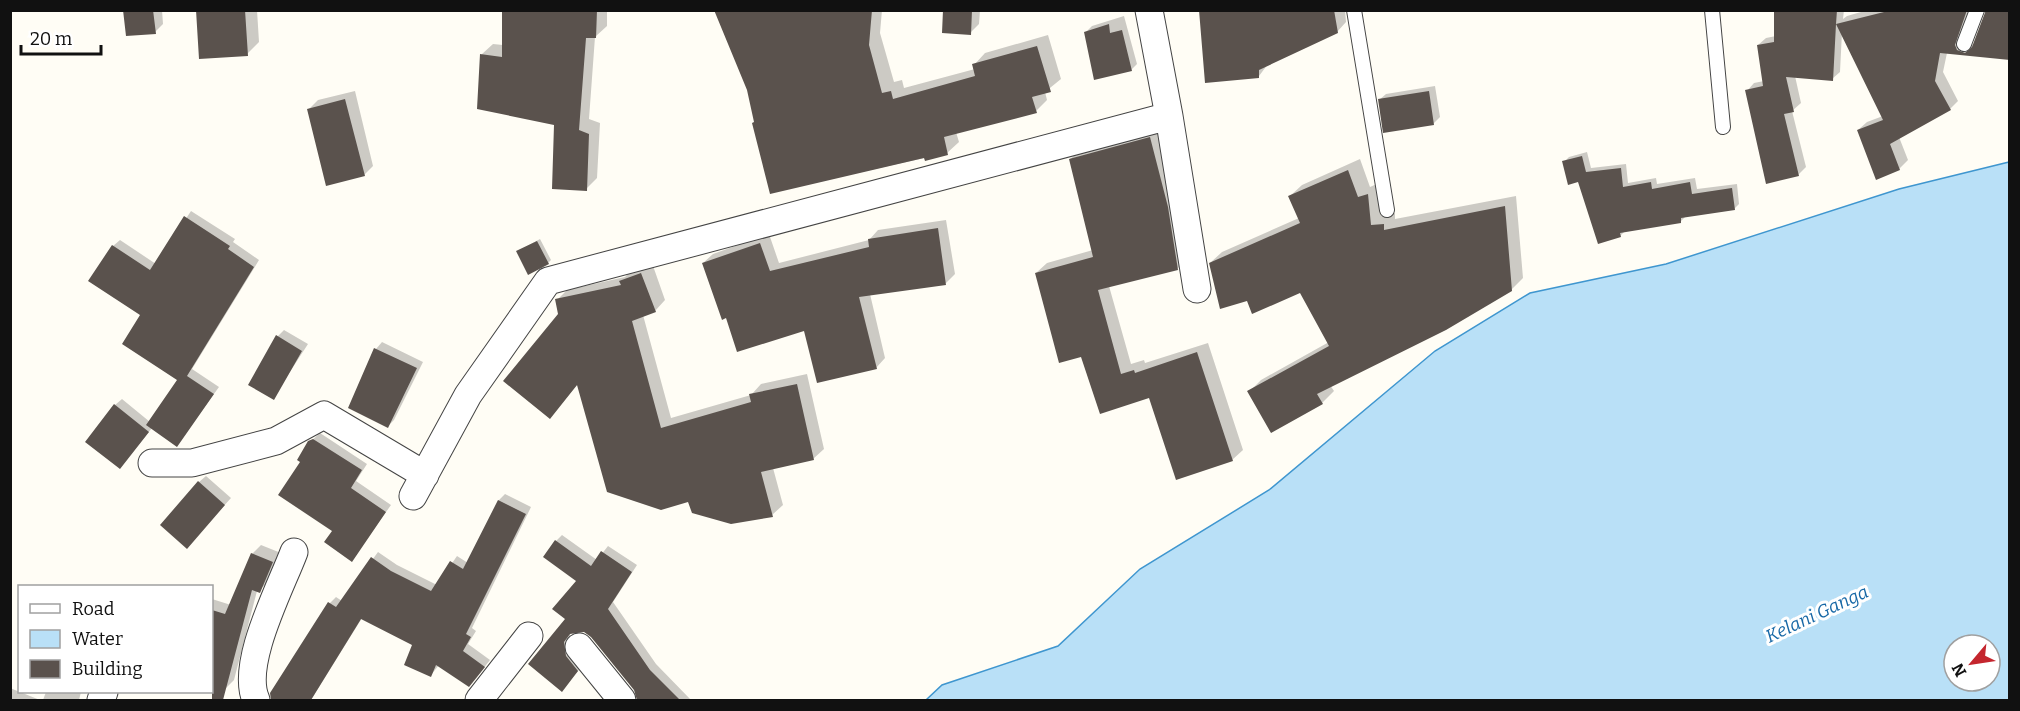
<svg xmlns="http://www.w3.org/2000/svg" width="2020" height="711" font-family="Bitter,serif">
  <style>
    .water { fill: #b9e0f7; stroke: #3f96cf; stroke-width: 1.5; fill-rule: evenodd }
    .shadow { fill: #0003 }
    .building { fill: #5a524d }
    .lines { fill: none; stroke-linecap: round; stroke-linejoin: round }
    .lane-casing { stroke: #444; stroke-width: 16 }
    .street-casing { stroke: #444; stroke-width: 29 }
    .lane { stroke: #fff; stroke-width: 14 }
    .street { stroke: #fff; stroke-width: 27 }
    .labels { text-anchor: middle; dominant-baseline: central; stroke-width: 6; stroke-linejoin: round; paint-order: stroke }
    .water-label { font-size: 18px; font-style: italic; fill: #1768a6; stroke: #fff }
  </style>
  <rect width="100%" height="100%" fill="#fffdf5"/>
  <path class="water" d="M 2009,162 L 2009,700 L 926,700 L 942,685 L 1058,646 L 1140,569 L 1269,490 L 1435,351 L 1530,293 L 1666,264 L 1899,189 ZM 1954,645 L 1990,645 L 1990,681 L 1954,681 Z"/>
  <path class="shadow" d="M 124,10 L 162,10 L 163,24 L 155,32 Z
    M 198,10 L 257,10 L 259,42 L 247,54 Z
    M 503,10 L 607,10 L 607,26 L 595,37 L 589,119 L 600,123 L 597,178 L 586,189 L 556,124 L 479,107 L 482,54 L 493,44 L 503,45 Z
    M 716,10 L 882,10 L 880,33 L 894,82 L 902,80 L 904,88 L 975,69 L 974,65 L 985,53 L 1048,35 L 1061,79 L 1045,92 L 1047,100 L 1036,111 L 956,132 L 959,142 L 947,153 L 771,192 L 749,90 Z
    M 945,10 L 980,10 L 979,24 L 970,33 Z
    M 1200,10 L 1345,10 L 1346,22 L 1337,32 L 1268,64 L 1259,76 Z
    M 1775,10 L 1844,10 L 1843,19 L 1847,16 L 1868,10 L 1972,10 L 1971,45 L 1976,43 L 2010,59 L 1947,53 L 1943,72 L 1958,101 L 1950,109 L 1899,137 L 1908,160 L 1899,169 L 1858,130 L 1867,122 L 1883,116 L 1842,32 L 1840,72 L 1832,79 L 1795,76 L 1801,103 L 1792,111 L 1806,167 L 1798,175 L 1747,91 L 1754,83 L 1764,81 L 1758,45 L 1766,38 L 1776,36 Z
    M 1124,16 L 1137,64 L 1131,70 L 1086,32 L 1092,26 Z
    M 1435,86 L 1440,117 L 1433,124 L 1379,100 L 1386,94 Z
    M 355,91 L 373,166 L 364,175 L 309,109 L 318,100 Z
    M 1161,128 L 1188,258 L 1177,269 L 1109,286 L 1131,364 L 1144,360 L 1145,363 L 1208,343 L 1243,450 L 1232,460 L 1150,396 L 1082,355 L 1036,273 L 1047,263 L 1093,250 L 1070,159 L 1081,149 Z
    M 1587,152 L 1591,168 L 1626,164 L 1628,183 L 1656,178 L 1657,184 L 1695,178 L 1697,189 L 1737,184 L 1739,204 L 1734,209 L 1686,216 L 1680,222 L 1625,231 L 1620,236 L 1564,162 L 1569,157 Z
    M 1360,159 L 1370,187 L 1379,183 L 1382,214 L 1395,213 L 1395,219 L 1516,196 L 1523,278 L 1511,290 L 1330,385 L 1334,391 L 1322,403 L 1249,392 L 1261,380 L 1329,342 L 1300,291 L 1248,300 L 1210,263 L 1222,252 L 1299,218 L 1290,196 L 1302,185 Z
    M 191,211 L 235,239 L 233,242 L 259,260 L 192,369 L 219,387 L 177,445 L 152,428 L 126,460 L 115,405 L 122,399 L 150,422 L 179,380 L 142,315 L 113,246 L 120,240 L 156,264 Z
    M 946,220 L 955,274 L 946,283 L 870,294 L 885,358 L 876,368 L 805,329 L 727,316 L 703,263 L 713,254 L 769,234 L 779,263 L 869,240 L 878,230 Z
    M 540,239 L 551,260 L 548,263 L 518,251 Z
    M 652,263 L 665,300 L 655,311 L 643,315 L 671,418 L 751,395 L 761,384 L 807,374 L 824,449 L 813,459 L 773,468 L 783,505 L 772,515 L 689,501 L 578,384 L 550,417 L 560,314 L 557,300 L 567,290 L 625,277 L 631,271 Z
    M 284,330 L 308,344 L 273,398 L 278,336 Z
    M 382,342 L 423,362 L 394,420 L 388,426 L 350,407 L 376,349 Z
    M 320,433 L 367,464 L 356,481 L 391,505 L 352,560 L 334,530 L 310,442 Z
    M 206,476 L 231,498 L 193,540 L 199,482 Z
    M 505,494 L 531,507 L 472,628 L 476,631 L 468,644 L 490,660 L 475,679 L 439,665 L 431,675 L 414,644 L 362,618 L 311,700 L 272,700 L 272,693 L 330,603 L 336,597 L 342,601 L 378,552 L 397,565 L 437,585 L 457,556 L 468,563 L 499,500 Z
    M 562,535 L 597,560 L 608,546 L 637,565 L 613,602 L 656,664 L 691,700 L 639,700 L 636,689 L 586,631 L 575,630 L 570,634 L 572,650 L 584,664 L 567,684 L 530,664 L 568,619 L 579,581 L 556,541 Z
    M 261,545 L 281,553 L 268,583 L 257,591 L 234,680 L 225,689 L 212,685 L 212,599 L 231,605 L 252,554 Z
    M 10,688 L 40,700 L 10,700 Z
    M 46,692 L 81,692 L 79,700 L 43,700 Z"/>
  <path class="building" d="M 123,10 L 153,10 L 156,34 L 126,36 Z
    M 196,10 L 245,10 L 248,56 L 199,59 Z
    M 502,10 L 597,10 L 596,38 L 586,38 L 579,130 L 589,134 L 587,191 L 552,189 L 554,125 L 477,109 L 480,54 L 502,57 Z
    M 714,10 L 872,10 L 869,45 L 882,93 L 891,91 L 893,99 L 975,76 L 972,64 L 1037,46 L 1051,92 L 1032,97 L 1037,113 L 944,137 L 948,155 L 925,161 L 924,158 L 770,194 L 752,123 L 754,122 L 747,90 Z
    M 943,10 L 972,10 L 971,35 L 942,33 Z
    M 1199,10 L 1334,10 L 1338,33 L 1259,70 L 1259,78 L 1205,83 Z
    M 1774,10 L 1837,10 L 1836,24 L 1833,81 L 1786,77 L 1794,112 L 1784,114 L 1799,176 L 1766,184 L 1745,90 L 1763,86 L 1757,45 L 1774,42 Z
    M 1892,10 L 1967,10 L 1955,45 L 1957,50 L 1965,53 L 1972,47 L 1986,10 L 2010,10 L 2010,60 L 1940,53 L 1935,81 L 1951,110 L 1890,144 L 1900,170 L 1876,180 L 1857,130 L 1883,120 L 1836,24 Z
    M 1109,24 L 1110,33 L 1122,30 L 1132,71 L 1094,80 L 1084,32 Z
    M 1429,91 L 1434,125 L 1383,133 L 1378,99 Z
    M 345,99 L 365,176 L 326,186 L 307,109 Z
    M 1150,137 L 1168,207 L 1178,270 L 1098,290 L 1121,374 L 1134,370 L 1135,373 L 1197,352 L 1233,461 L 1176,480 L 1149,398 L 1100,414 L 1081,357 L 1059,363 L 1035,273 L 1093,257 L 1069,159 Z
    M 1582,156 L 1586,172 L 1621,168 L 1623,187 L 1651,182 L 1652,189 L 1690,182 L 1692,194 L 1732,188 L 1735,210 L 1681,218 L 1681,223 L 1620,233 L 1621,237 L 1598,244 L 1578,182 L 1568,185 L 1562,161 Z
    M 1348,170 L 1358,197 L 1368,194 L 1371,225 L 1384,224 L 1384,230 L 1505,206 L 1512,291 L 1446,330 L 1317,394 L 1323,404 L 1271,433 L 1247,391 L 1329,346 L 1300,293 L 1252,314 L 1247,301 L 1220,309 L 1209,263 L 1300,223 L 1288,196 Z
    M 184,216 L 230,246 L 228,249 L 254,267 L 187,376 L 214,394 L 177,447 L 146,425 L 177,380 L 122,344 L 140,315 L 88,281 L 112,245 L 150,270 Z
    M 938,228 L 946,285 L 859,297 L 877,369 L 817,383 L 804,331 L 737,352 L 726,318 L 722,320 L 702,263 L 760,243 L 770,271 L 869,247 L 868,239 Z
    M 537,241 L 549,264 L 528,275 L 516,251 Z
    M 641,273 L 656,312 L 632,321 L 661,428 L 751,402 L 749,394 L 797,384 L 814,460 L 761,472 L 773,517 L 731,524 L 692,513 L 688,502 L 661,510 L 607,492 L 577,385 L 550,419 L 503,381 L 558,314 L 555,299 L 621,285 L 619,281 Z
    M 276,335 L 302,351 L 274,400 L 248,385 Z
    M 374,348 L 417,368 L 388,428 L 348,408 Z
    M 114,404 L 149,432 L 120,469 L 85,442 Z
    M 313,439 L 362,470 L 351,488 L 386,512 L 352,562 L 324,542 L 332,531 L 278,495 L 300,462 L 297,460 L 308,441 Z
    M 198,481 L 225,505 L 187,549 L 160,525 Z
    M 498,500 L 526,514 L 466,634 L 471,637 L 463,651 L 485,667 L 469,687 L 436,665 L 431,677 L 404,665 L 412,645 L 361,619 L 311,700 L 271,700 L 270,693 L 328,602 L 336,607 L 371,557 L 391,571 L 431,591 L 450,561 L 463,569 Z
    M 555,540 L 591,566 L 601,551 L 632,572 L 608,609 L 650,670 L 680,700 L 637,700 L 634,690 L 591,637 L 584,632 L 570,634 L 564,642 L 566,656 L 578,671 L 562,692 L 528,664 L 565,619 L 552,609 L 576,581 L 543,557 Z
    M 251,553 L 273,562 L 260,593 L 252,590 L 223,700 L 212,700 L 212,610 L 225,614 Z"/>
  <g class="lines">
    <g class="lane-casing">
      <path id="lane" d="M 1354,10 L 1387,210
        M 1712,10 L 1723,127
        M 1964,44 L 1977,10"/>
    </g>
    <g class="street-casing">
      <path id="street" d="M 1149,10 L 1169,116 L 1197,289
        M 152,463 L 192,463 L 276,441 L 324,415 L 425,475
        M 413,496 L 468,395 L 548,281 L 1169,116
        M 579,647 L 622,700
        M 101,700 L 104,692
        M 256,700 C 240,664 280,589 294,552
        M 479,700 L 529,636"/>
    </g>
    <use href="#lane" class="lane"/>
    <use href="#street" class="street"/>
  </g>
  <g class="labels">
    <g class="water-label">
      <text transform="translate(1817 614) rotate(-25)">Kelani Ganga</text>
    </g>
  </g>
  <rect width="2020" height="711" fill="none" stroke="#111111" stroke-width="24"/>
  <rect x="18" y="585" width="195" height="108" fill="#ffffff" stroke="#a0a0a0" stroke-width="1.5"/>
  <rect x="30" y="604" width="30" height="9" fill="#ffffff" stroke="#a0a0a0" stroke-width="1.5"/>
  <text x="72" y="615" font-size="18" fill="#111111">Road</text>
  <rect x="30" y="630" width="30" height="18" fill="#b9e0f7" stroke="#a0a0a0" stroke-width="1.5"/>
  <text x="72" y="645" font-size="18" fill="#111111">Water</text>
  <rect x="30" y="660" width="30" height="18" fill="#5a524d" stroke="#a0a0a0" stroke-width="1.5"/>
  <text x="72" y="675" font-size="18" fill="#111111">Building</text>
  <g transform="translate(1972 663) rotate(241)"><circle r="28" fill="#ffffff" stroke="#a0a0a0" stroke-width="1.5"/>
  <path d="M0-4.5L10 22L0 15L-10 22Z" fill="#c4262e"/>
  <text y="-9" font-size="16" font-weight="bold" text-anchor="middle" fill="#111111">N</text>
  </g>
  <path d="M21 45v9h80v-9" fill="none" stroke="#111111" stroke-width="3"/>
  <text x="30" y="45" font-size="18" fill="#111111" stroke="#ffffff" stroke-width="4.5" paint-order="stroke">20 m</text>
</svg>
